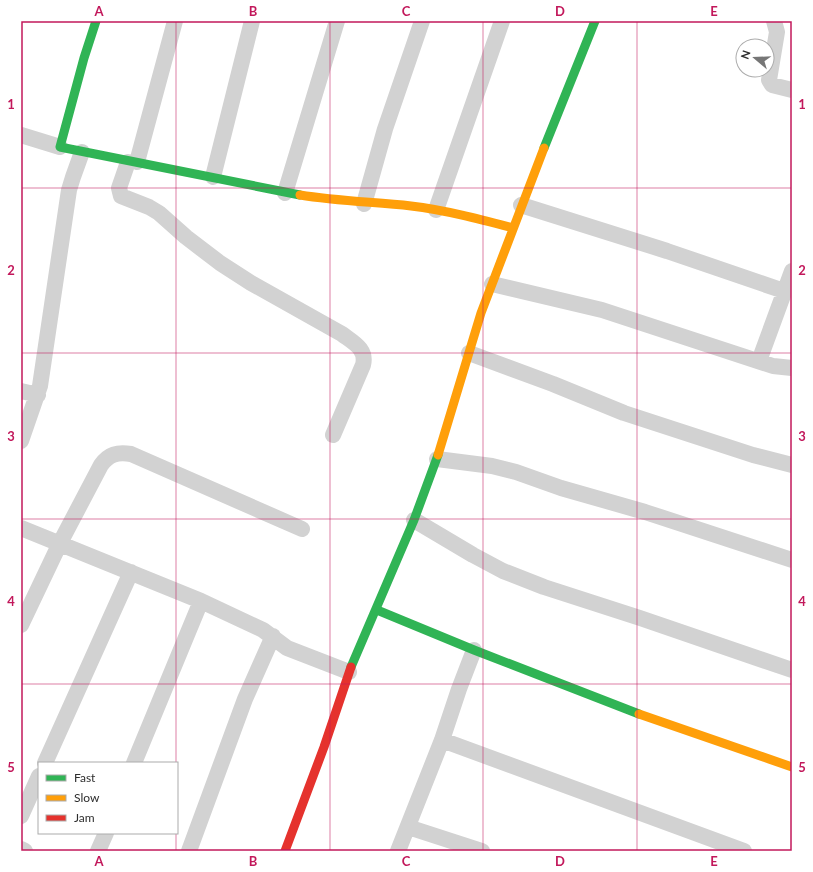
<svg xmlns="http://www.w3.org/2000/svg" width="813" height="872" font-family="Lato,sans-serif">
  <style>
    .lines { fill: none; stroke-linecap: round; stroke-linejoin: round }
    .street { stroke: #d2d2d2; stroke-width: 16 }
    .fast { stroke: #30b455; stroke-width: 9 }
    .slow { stroke: #ff9f0a; stroke-width: 9 }
    .jam { stroke: #e5322d; stroke-width: 9 }
    .grid { fill: none; stroke: #c2185b; stroke-width: 1; stroke-opacity: 0.55 }
    .neatline { fill: none; stroke: #c2185b; stroke-width: 1.5 }
    .grid-label { font-size: 13px; text-anchor: middle; font-weight: bold; fill: #c2185b }
  </style>
  <rect width="100%" height="100%" fill="#fff"/>
  <g class="lines">
    <path class="street" d="M 774,21 L 777,32 L 769,80 L 772,85 L 792,90
      M 21,135 L 60,147
      M 128,162 L 119,188 L 121,196 L 149,207 L 159,213 L 186,237 L 220,263 L 251,283 L 342,334 C 354,343 367,349 363,365 L 333,435
      M 137,162 L 175,21
      M 213,177 L 252,21
      M 285,193 L 337,21
      M 364,204 L 385,129 L 422,21
      M 521,205 L 667,251 L 784,291
      M 436,210 L 502,21
      M 492,284 L 602,310 L 773,366 L 792,368
      M 469,353 L 553,384 L 624,413 L 753,455 L 792,465
      M 759,361 L 792,271
      M 21,391 L 38,395
      M 21,441 L 40,386 L 69,190 L 73,177 L 82,152
      M 437,459 L 492,466 L 516,472 L 561,488 L 645,512 L 792,560
      M 414,520 L 473,555 L 503,571 L 544,587 L 640,618 L 792,670
      M 21,528 L 201,601 L 263,630 L 287,648 L 349,672
      M 21,625 L 60,543 L 101,465 C 109,454 117,452 131,454 L 302,529
      M 442,740 L 744,851
      M 45,763 L 131,572
      M 134,763 L 201,601
      M 21,816 L 39,776
      M 408,827 L 482,851
      M 21,849 L 25,851
      M 98,851 L 106,833
      M 189,851 L 245,699 L 273,636
      M 398,851 L 442,740 L 459,689 L 474,650"/>
    <path class="fast" d="M 96,21 L 84,58 L 60,147 L 300,195
      M 544,148 L 595,21
      M 377,610 L 474,650 L 639,714
      M 351,667 L 414,520 L 438,455"/>
    <path class="slow" d="M 300,195 C 337,201 374,202 411,206 C 445,210 479,219 513,228
      M 438,455 L 481,313 L 544,148
      M 639,714 L 792,767"/>
    <path class="jam" d="M 285,851 L 324,747 L 351,667"/>
  </g>
  <path class="grid" d="M 176,21 L 176,763M 330,21 L 330,851M 483,21 L 483,851M 637,21 L 637,851M 21,188 L 792,188M 21,353 L 792,353M 21,519 L 792,519M 21,684 L 792,684M 176,833 L 176,851"/>
  <rect width="813" height="872" fill="none" stroke="#ffffff" stroke-width="44"/>
  <rect x="38" y="762" width="140" height="72" fill="#ffffff" stroke="#ababab"/>
  <rect x="46" y="775" width="20" height="6" fill="#30b455" stroke="#ababab"/>
  <text x="74" y="782" font-size="12" fill="#2d2d2d">Fast</text>
  <rect x="46" y="795" width="20" height="6" fill="#ff9f0a" stroke="#ababab"/>
  <text x="74" y="802" font-size="12" fill="#2d2d2d">Slow</text>
  <rect x="46" y="815" width="20" height="6" fill="#e5322d" stroke="#ababab"/>
  <text x="74" y="822" font-size="12" fill="#2d2d2d">Jam</text>
  <g transform="translate(755 58) rotate(289)"><circle r="19" fill="#ffffff" stroke="#ababab"/>
  <path d="M0-3L7 15L0 10L-7 15Z" fill="#767676"/>
  <text y="-6" font-size="11" font-weight="bold" text-anchor="middle" fill="#2d2d2d">N</text>
  </g>
  <rect x="22" y="22" width="769" height="828" class="neatline"/>
  <g class="grid-label">
    <text x="99" y="16">A</text>
    <text x="253" y="16">B</text>
    <text x="406" y="16">C</text>
    <text x="560" y="16">D</text>
    <text x="714" y="16">E</text>
    <text x="11" y="109">1</text>
    <text x="802" y="109">1</text>
    <text x="11" y="275">2</text>
    <text x="802" y="275">2</text>
    <text x="11" y="441">3</text>
    <text x="802" y="441">3</text>
    <text x="11" y="606">4</text>
    <text x="802" y="606">4</text>
    <text x="11" y="772">5</text>
    <text x="802" y="772">5</text>
    <text x="99" y="866">A</text>
    <text x="253" y="866">B</text>
    <text x="406" y="866">C</text>
    <text x="560" y="866">D</text>
    <text x="714" y="866">E</text>
  </g>
</svg>
